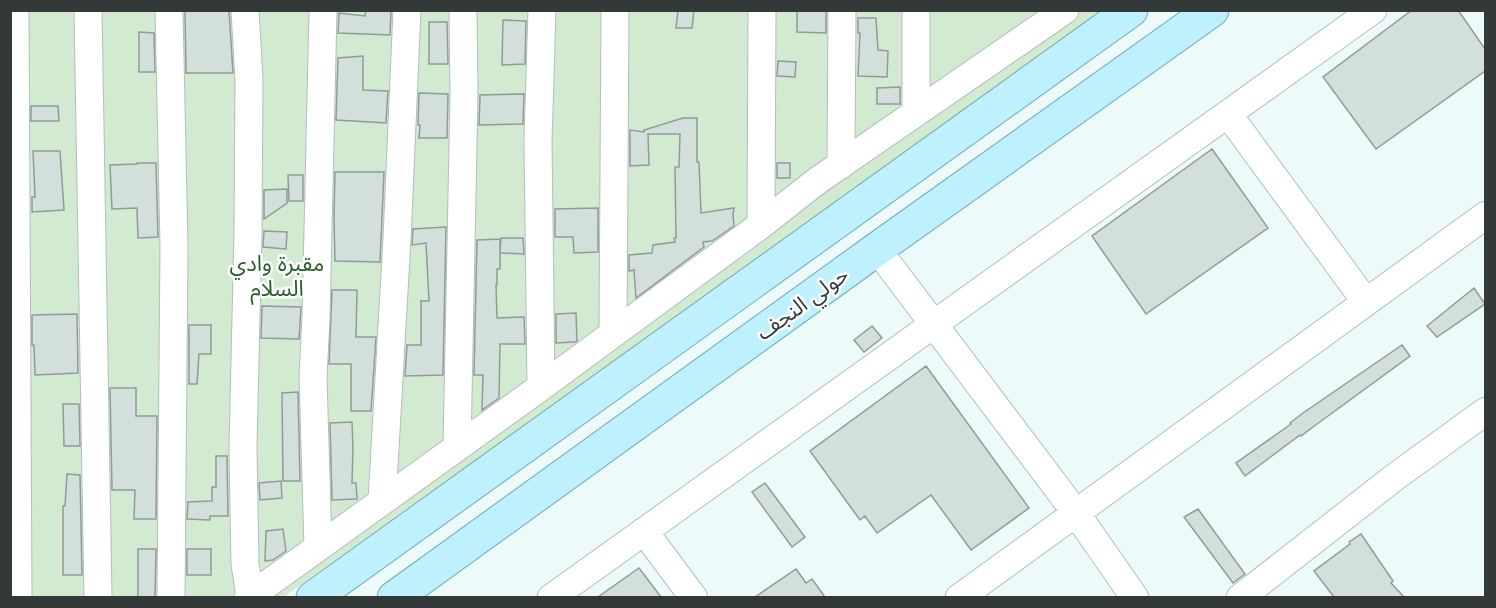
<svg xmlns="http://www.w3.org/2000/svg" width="1496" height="608" font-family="Mulish,'Noto Sans Arabic',sans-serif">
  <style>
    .green { fill: #d1ead0 }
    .building { fill: #d3dfda; stroke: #909c97; stroke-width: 1.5 }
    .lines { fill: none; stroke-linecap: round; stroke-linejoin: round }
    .minor-casing { stroke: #b2bfbf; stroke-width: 29 }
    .major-casing { stroke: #71a9b8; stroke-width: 35 }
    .minor { stroke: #fff; stroke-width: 27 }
    .major { stroke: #bef0fe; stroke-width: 33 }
    .labels { text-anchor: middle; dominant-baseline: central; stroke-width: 5; stroke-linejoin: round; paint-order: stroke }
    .park-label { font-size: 22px; fill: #2a5b29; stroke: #fff }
    .street-label { font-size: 22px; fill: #333939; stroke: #fff }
  </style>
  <rect width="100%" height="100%" fill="#ecfbfa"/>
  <path class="green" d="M 10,11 L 1107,11 L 282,598 L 11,597 Z"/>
  <path class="building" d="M 185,10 L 229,10 L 233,73 L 186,73 Z
    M 366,10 L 391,10 L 390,35 L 338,33 L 339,13 L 365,16 Z
    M 678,10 L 694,10 L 692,28 L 676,28 Z
    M 797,10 L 826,10 L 826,33 L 797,32 Z
    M 1412,10 L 1458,10 L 1485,49 L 1485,71 L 1376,149 L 1323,77 Z
    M 858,18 L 876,18 L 878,50 L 888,51 L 887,77 L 858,76 L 860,33 L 858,33 Z
    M 503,20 L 526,21 L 525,64 L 502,65 Z
    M 429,22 L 447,22 L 448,64 L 429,64 Z
    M 139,32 L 154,33 L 155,72 L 139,72 Z
    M 363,56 L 363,90 L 388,91 L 386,123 L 336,120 L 338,58 Z
    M 778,61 L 796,62 L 795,77 L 777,76 Z
    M 900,87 L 900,104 L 877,104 L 877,88 Z
    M 419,93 L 448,94 L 447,138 L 419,138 L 420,125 L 418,125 Z
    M 524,94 L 523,124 L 479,125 L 480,95 Z
    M 31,106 L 58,106 L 59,121 L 31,121 Z
    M 683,118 L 697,118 L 697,162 L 699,162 L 701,213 L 734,208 L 733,214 L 734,226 L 712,241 L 703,242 L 704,247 L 636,298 L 634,270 L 629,271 L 629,255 L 652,253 L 653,245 L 675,242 L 674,238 L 676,238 L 675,167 L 679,167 L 680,134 L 648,134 L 649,165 L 630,166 L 630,130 L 644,132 L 644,130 Z
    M 1212,149 L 1268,228 L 1146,314 L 1092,236 Z
    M 33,151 L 60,151 L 64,210 L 32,212 L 32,197 L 35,197 Z
    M 137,163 L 156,163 L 158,237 L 138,238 L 137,208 L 112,209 L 110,165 L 137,164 Z
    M 777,163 L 790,163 L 790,178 L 777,178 Z
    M 335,172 L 384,172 L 380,262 L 335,261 L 334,217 Z
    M 288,175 L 303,175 L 303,201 L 289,201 Z
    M 287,189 L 287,203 L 264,219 L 264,190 Z
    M 598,208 L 598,252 L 574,253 L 573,237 L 555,237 L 555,209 Z
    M 446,227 L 443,375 L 405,376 L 407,345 L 421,345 L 421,301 L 429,301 L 426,243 L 412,245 L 413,229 Z
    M 264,231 L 287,232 L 286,249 L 263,247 Z
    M 501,238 L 523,238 L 524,254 L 500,253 Z
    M 500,239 L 500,269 L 497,269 L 497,285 L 496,285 L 497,318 L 524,317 L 525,344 L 500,344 L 499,398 L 482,410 L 483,375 L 474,375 L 477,240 Z
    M 1474,288 L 1485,304 L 1437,337 L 1427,326 Z
    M 332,290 L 357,290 L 356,337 L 376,337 L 371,411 L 351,411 L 351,364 L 329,364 Z
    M 262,306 L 301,307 L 299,339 L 261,338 Z
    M 576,313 L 577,341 L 575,342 L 556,343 L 556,314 Z
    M 77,314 L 78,373 L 35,375 L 34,345 L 32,345 L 32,315 Z
    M 189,325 L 211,325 L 211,354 L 199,354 L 197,384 L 189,384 Z
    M 872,326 L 882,338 L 864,352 L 854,340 Z
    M 1402,345 L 1410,356 L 1313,427 L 1301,436 L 1300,435 L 1245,476 L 1236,463 L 1291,424 L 1290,423 L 1303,413 Z
    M 926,366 L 1029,508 L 971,550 L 931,495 L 877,533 L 865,516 L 860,520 L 810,451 Z
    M 110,388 L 136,388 L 136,416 L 157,416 L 156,519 L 134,519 L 135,490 L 112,490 Z
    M 298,392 L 300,481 L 283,481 L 282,393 Z
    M 63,404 L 79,404 L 80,446 L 64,446 Z
    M 352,422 L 353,448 L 352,483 L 356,483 L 357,499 L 332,500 L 330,423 Z
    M 216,456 L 227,456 L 228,516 L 210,516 L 210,520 L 187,519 L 188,502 L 212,501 L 212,487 L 216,487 Z
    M 67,474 L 80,475 L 82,575 L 63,575 L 63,506 L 65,506 Z
    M 281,481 L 282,498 L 260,500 L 259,483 Z
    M 765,483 L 805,537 L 792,547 L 752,492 Z
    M 1198,509 L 1245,574 L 1233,583 L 1184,517 Z
    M 283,529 L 286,551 L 273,560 L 265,561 L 266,531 Z
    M 1361,534 L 1393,581 L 1391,583 L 1404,597 L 1334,597 L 1314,571 L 1350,544 L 1349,542 Z
    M 138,549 L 156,549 L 155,597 L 138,597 Z
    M 187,549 L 211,549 L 211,575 L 187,575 Z
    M 639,568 L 661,597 L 598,597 Z
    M 796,569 L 806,583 L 812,579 L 825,597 L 755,597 Z"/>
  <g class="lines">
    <g class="minor-casing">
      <path id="minor" d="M 15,10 L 18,598
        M 88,10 L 98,598
        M 169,10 L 174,246 L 171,598
        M 245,10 L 249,80 L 248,232 L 243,447 L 245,564 L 250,596
        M 916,113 L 916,10
        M 1228,114 L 1366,302
        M 841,165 L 842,10
        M 761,225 L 762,10
        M 877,249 L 1076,513 L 1135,598
        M 613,333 L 615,10
        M 541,386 L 538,141 L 542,10
        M 457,447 L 464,94 L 463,10
        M 382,501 L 397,239 L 407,10
        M 644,531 L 694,598
        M 318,547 L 313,377 L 316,318 L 323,10
        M 248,598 L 534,392 L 761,225 L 817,181 L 1065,10
        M 551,598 L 1373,10
        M 959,598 L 1486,215
        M 1240,598 L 1395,477 L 1486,411"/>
    </g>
    <g class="major-casing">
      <path id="major" d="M 313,598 L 1131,10
        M 394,598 L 877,249 L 1212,10"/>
    </g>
    <use href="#minor" class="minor"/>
    <use href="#major" class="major"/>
  </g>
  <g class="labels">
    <g class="park-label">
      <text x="277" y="263">مقبرة وادي<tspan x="277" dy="25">السلام</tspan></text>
    </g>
    <g class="street-label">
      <text transform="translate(802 303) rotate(-36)">حولي النجف</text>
    </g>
  </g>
  <rect width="1496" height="608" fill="none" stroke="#333939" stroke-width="24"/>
</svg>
